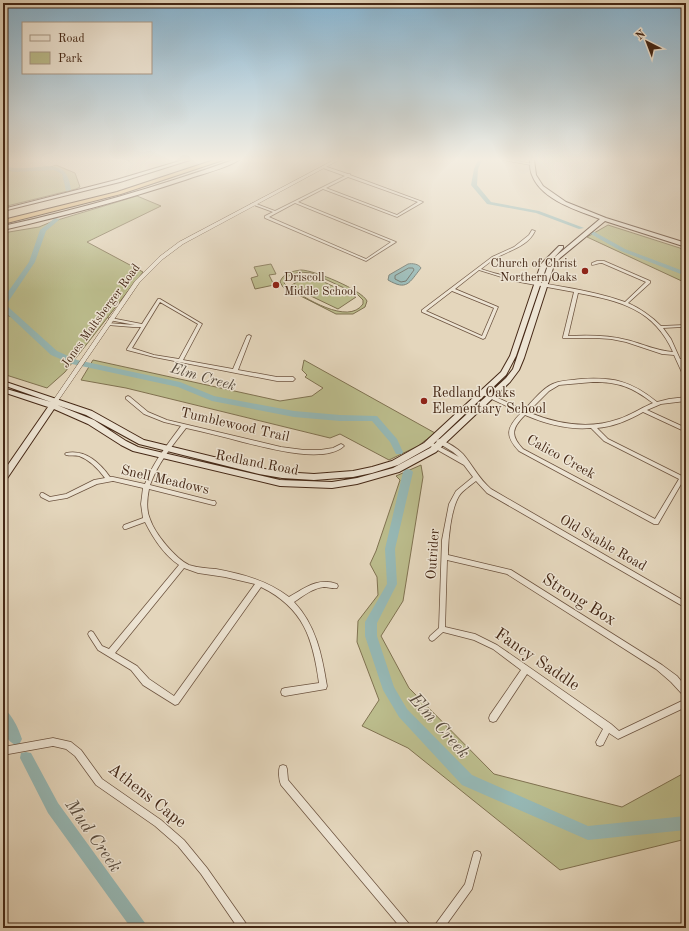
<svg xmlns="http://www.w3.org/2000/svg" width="689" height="931" font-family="'Old Standard TT',serif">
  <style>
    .green { fill: #bbbc8c; stroke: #807251; fill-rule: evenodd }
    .water { fill: #96b8b5; stroke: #767e75 }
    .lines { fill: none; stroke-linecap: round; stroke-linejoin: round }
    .shore { stroke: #6e7066; stroke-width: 1 }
    .stream { stroke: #767e75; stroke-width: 1 }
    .river { fill: #96b8b5; fill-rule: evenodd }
    .minor-casing { stroke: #6d5440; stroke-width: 1.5 }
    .tertiary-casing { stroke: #6d5440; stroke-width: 1 }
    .secondary-casing { stroke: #452816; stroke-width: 2 }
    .motorway-casing { stroke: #452816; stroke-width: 2 }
    .minor { fill: #ede4d3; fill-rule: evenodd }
    .tertiary { fill: #ede4d3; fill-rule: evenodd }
    .secondary { fill: #ede4d3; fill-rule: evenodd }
    .motorway { fill: #e2bb7e; fill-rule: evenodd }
    .poi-dot { fill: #8f2418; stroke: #ede4d3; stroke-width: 1.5 }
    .labels { text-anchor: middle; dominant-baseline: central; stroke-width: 3; stroke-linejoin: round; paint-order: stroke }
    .far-poi-label { font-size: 12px; fill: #452816; stroke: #ede4d3; text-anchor: end }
    .far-street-label { font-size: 12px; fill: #452816; stroke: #ede4d3 }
    .poi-label { font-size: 14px; fill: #452816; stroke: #ede4d3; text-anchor: start }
    .street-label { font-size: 14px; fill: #452816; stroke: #ede4d3 }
    .water-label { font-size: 15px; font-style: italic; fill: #594c3e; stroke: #ede4d3 }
    .near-street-label { font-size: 17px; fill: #452816; stroke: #ede4d3 }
    .near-water-label { font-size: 18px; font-style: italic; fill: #594c3e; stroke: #ede4d3 }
  </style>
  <rect width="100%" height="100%" fill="#e4d6bc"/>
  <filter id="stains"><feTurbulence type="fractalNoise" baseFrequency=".005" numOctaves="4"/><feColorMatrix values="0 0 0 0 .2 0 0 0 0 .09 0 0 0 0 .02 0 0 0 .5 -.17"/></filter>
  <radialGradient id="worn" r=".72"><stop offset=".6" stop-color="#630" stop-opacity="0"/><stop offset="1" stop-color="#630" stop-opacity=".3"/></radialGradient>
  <path class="green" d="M 56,165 L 75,173 L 80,187 L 76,189 L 3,207 L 3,171 L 46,169 Z
    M 137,196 L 161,206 L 87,242 L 143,272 L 65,372 L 47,388 L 3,374 L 3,233 L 39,227 L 51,222 Z
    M 608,225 L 686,250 L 686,283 L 587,237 Z
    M 271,264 L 276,274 L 269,275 L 274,285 L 255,289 L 251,278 L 258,276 L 254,267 Z
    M 301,270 C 314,270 362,290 367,301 L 365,307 L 353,314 L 336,314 L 283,287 L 280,282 C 283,273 293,271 301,270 ZM 299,272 L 312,273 L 357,294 L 363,300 L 363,304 C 348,326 304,297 288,287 L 284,283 L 286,277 Z
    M 309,275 L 356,297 L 338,309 L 290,286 Z
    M 93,360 L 280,401 L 312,396 L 323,388 L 305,377 L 307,375 L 302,370 L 304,360 L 435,433 L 418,446 L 389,460 L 340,434 L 330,438 L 126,388 L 81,380 Z
    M 421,465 L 423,477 L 403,601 L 381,636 L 409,688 L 494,774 L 622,807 L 686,772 L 686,839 L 560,870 L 408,748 L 362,726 L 379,700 L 357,642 L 358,621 L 378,595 L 377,577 L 370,564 L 376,551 L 400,480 L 396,476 Z"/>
  <path class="water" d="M 408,264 C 412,263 419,264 421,268 C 409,283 407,291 388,280 L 389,275 Z"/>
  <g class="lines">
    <path class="shore" d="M 409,268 L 413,268 L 414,270 L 406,281 L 401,282 L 395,279 L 395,276 Z"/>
    <path class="stream" d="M 3,314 L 15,318"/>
    <path class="river" d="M 478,160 L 482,160 L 478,169 L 477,185 L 491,202 L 539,211 L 584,228 L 579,229 L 536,213 L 487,204 L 471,185 L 474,169 Z
      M 3,165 C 7,166 11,168 15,168 C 40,171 67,153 71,190 L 66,191 L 62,174 L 54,170 L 14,172 L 3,168 Z
      M 55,218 L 60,219 L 46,231 L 35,262 L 6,305 L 57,351 L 77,360 L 180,382 L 214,396 L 294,411 L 340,415 L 377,416 L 397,439 L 403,452 L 402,454 L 396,454 L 390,442 L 372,421 L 340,421 L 294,417 L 212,401 L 178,387 L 72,364 L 51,355 L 3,310 L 3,299 L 29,262 L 40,230 Z
      M 591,230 L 625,249 L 686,272 L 686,276 L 621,251 L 589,233 L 588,232 Z
      M 408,469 L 411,470 L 413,472 L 395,549 L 397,584 L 377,623 L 377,636 L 394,687 L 407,709 L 472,775 L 588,826 L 686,816 L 686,830 L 588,840 L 462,785 L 399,717 L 383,690 L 365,636 L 365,622 L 387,584 L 385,549 L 403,472 L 405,470 Z
      M 3,709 C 12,713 19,730 22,739 L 20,743 L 16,745 C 2,740 3,721 3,709 Z
      M 26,752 L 31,753 L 58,803 L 145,923 L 148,928 L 131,928 L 48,813 L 20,758 L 21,753 Z"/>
    <g class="minor-casing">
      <path id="minor" d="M 324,166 L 348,174 L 350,174 L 350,175 L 423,202 L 397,217 L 323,189 L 298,202 L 396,242 L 366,261 L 265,218 L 265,216 L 273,212 L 251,204 L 254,203 L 275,211 L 345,176 L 323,168 L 322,167 ZM 348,177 L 418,202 L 397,215 L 326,188 ZM 295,203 L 391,242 L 366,259 L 269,217 Z
        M 532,230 L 535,231 C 528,247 507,251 494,259 C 490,262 486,265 481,269 C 528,285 578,285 625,302 L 646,282 L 602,263 C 598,263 594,265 592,265 L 592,263 L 597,261 L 604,261 L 650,281 L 650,283 L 628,303 C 641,309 651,316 661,326 L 684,325 L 684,327 L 682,327 L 663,328 L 671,339 L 680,359 L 686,359 L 686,361 L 682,361 L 686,372 L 686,379 L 684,377 L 674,355 L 662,354 L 626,342 L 611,339 L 596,338 L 563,338 L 563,337 L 574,292 L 514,281 L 479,270 L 455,289 L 498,307 L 485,338 L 483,339 L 422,312 L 422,310 L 492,257 L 514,247 L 529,235 ZM 452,291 L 494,308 L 482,336 L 426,311 ZM 578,293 C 620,301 654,309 673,352 C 657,351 643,344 627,340 C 608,335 588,335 568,336 Z
        M 158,299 L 160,299 L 202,324 L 183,360 L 233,369 L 247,336 L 249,335 L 251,336 L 238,370 L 277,377 L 293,377 L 295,379 L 293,381 L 277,381 L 154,357 L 127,350 L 127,349 L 141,327 L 133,327 L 108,325 L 106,324 L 108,323 L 135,325 L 109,320 L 109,318 L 111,318 L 142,324 ZM 160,302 L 198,324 L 179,359 L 154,355 L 132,348 Z
        M 581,379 C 614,377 631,381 657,402 L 669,399 L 686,397 L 686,401 L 661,404 L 647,410 L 686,428 L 686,432 L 643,412 C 629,420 613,427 597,428 L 608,439 L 684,477 L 685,478 L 684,479 L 658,524 L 654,524 L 519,451 C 505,436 506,428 521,413 L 481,394 L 481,392 L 485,392 L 524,410 C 533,401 543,387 555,383 C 563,380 573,380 581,379 ZM 593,382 C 619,382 632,387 653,403 C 641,408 631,415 619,419 C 588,430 557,424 528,412 L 549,391 L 559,385 ZM 525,415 C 546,424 569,430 591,428 L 604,441 L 679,479 L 655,519 L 523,449 C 510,435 512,428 525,415 Z
        M 128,396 L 130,397 L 148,412 L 167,420 L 281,447 L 304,450 L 320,450 L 333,448 L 341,444 L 343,445 L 344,446 C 324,465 263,447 239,441 C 221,436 204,432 186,428 C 172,446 158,463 150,485 L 213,501 L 215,501 L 216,503 L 215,505 L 213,505 L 149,489 C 147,499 146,510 150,519 C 155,534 175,558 189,565 C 198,568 207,568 216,569 C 243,574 268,581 289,597 C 305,588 318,577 337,584 L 338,586 L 337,588 C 333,589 329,587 324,587 C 313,588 303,596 294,602 C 316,625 322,655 327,686 L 326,689 L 285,696 L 282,695 L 281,692 L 282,689 L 285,688 L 319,683 C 313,639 304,608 261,587 L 178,704 L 175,705 L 143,685 L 131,670 L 98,650 L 89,636 L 88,634 L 89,632 L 91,631 L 93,632 L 102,646 L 109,649 L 179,565 C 164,555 153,538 145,522 L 126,529 L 124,529 L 123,527 L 124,525 L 143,518 L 141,504 L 143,488 L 113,481 L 97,484 L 67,498 L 49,501 L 41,497 L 40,495 L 41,493 L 43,493 L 50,497 L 66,494 L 94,480 L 105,478 C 99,470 90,460 79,456 C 75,455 70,456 66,455 L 65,454 L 66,453 C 85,449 100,463 110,477 L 113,477 L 145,484 C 153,462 168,444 181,426 L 164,422 L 144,414 L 126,399 L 126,397 ZM 184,568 L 198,573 L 225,577 L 255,584 L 174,696 L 149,679 L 137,666 L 115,653 Z
        M 439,439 C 447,442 457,448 463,454 C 474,467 478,478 491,489 L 686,602 L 686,608 L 487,493 L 476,481 C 470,486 463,490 459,496 C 451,509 448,540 448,555 L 511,570 L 662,665 L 677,676 L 686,687 L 686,696 L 683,695 L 671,682 L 656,669 L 507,574 L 447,560 L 445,627 L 475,634 L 497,645 L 611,724 L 619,731 L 686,699 L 686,707 L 618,739 L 609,733 L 603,745 L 600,746 L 597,745 L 596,742 L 603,729 L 527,674 L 496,721 L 493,722 L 490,721 L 489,718 L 490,715 L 521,670 L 493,649 L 474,640 L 443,632 L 434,640 L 432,641 L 430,640 L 429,638 L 430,636 L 439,628 L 442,540 L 449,504 L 456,491 L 473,477 L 464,465 L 427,444 L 426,443 L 427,442 L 431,442 L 459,457 L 453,452 L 437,442 L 436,441 Z
        M 53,738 L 71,742 L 81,750 L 102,779 L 161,820 L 184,840 L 207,868 L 247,925 L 249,928 L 238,928 L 201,874 L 178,846 L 155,826 L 96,785 L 75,756 L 66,749 L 53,746 L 3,755 L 3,747 Z
        M 283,765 L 286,766 L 287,769 L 288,780 L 410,925 L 412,928 L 401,928 L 281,785 C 279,780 278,771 280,766 Z
        M 477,851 L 480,852 L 481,855 L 472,889 L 444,928 L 433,928 L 435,925 L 465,884 L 473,855 L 474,852 Z"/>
    </g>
    <g class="tertiary-casing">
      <path id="tertiary" d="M 334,160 L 339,160 L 183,244 L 163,259 L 139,283 L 58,401 L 54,401 L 53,400 L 54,399 L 135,281 L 159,257 L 179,242 Z
        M 503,160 L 513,160 L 533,164 L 531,165 Z"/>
    </g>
    <g class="secondary-casing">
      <path id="secondary" d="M 183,160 L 190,160 L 120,182 L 3,211 L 3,209 L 116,180 Z
        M 233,160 L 239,160 C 225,169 201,174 185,180 C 125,200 64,216 3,230 L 3,226 C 81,209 157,187 233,160 Z
        M 530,160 L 534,160 L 536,175 L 543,186 L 566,202 L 606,218 L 686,243 L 686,247 L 605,221 L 560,258 L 554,265 L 524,358 L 519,370 L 510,382 L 436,452 L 399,472 L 357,484 L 332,488 L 280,486 L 133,451 L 121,445 L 88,424 L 54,409 L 6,480 L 3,481 L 3,472 L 48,407 L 3,392 L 3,388 L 51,402 L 3,385 L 3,381 L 92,411 L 144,440 L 259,468 L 282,472 L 314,474 L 353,471 L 372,467 L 392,461 L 424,443 L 501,372 L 510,356 L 541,264 L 559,246 L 563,246 L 563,248 L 547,265 L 516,356 L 506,375 L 430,447 L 398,465 L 372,473 L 353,477 L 314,480 L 282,478 L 259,474 L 139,444 L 86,415 L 57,405 L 94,420 L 126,441 L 138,447 L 280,480 L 332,482 L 357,478 L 393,468 L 430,448 L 506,378 L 513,369 L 548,265 L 556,256 L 600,219 C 579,211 541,200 532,175 C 530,171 530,165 530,160 Z"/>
    </g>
    <g class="motorway-casing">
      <path id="motorway" d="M 214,160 L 223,160 L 121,194 L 3,224 L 3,220 L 117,192 Z"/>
    </g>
    <use href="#minor" class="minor"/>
    <use href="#tertiary" class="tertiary"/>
    <use href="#secondary" class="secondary"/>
    <use href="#motorway" class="motorway"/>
  </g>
  <linearGradient id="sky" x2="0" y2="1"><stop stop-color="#87b6d4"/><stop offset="0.55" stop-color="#f3ede1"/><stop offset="1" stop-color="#f3ede1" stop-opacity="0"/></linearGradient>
  <rect width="689" height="290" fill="url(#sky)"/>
  <g class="poi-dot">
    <circle cx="585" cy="271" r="4"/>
    <circle cx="276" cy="285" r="4"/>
    <circle cx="424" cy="401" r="4"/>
  </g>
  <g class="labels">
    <g class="far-poi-label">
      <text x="577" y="264">Church of Christ<tspan x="577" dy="14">Northern Oaks</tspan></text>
      <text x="284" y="278" text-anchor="start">Driscoll<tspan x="284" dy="14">Middle School</tspan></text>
    </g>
    <g class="far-street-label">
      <text transform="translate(101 316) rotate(-54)">Jones Maltsberger Road</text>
    </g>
    <g class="poi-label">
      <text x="432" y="393">Redland Oaks<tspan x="432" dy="16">Elementary School</tspan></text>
    </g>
    <g class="street-label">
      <text transform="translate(235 425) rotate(13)">Tumblewood Trail</text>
      <text transform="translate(561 457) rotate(29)">Calico Creek</text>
      <text transform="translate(257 463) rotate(11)">Redland Road</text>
      <text transform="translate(165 480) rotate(13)">Snell Meadows</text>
      <text transform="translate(603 543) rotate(30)">Old Stable Road</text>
      <text transform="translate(433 554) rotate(-86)">Outrider</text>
    </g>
    <g class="water-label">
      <text transform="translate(203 378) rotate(16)">Elm Creek</text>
    </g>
    <g class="near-street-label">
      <text transform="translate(579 600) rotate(32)">Strong Box</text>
      <text transform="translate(537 660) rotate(34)">Fancy Saddle</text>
      <text transform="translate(147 796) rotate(38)">Athens Cape</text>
    </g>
    <g class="near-water-label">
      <text transform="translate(439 726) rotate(48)">Elm Creek</text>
      <text transform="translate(93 836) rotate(55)">Mud Creek</text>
    </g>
  </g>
  <rect width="689" height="931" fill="none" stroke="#e4d6bc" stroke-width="16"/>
  <rect x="4" y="4" width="681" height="923" fill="none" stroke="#452816" stroke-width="2"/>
  <rect x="8" y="8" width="673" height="915" fill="none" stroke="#452816"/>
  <rect x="22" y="22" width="130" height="52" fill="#ede4d3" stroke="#aa9987"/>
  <rect x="30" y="35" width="20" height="6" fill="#ede4d3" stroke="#aa9987"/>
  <text x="58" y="42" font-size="12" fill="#452816">Road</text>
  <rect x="30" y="52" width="20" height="12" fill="#bbbc8c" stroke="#aa9987"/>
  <text x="58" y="62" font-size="12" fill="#452816">Park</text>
  <g transform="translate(647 42) rotate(318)" stroke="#ede4d3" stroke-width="3" paint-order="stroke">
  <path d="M0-3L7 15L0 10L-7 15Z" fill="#452816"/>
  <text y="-6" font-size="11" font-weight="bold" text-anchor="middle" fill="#452816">N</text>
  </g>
  <rect width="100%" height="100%" filter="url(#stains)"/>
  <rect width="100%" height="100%" fill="url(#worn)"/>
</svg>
